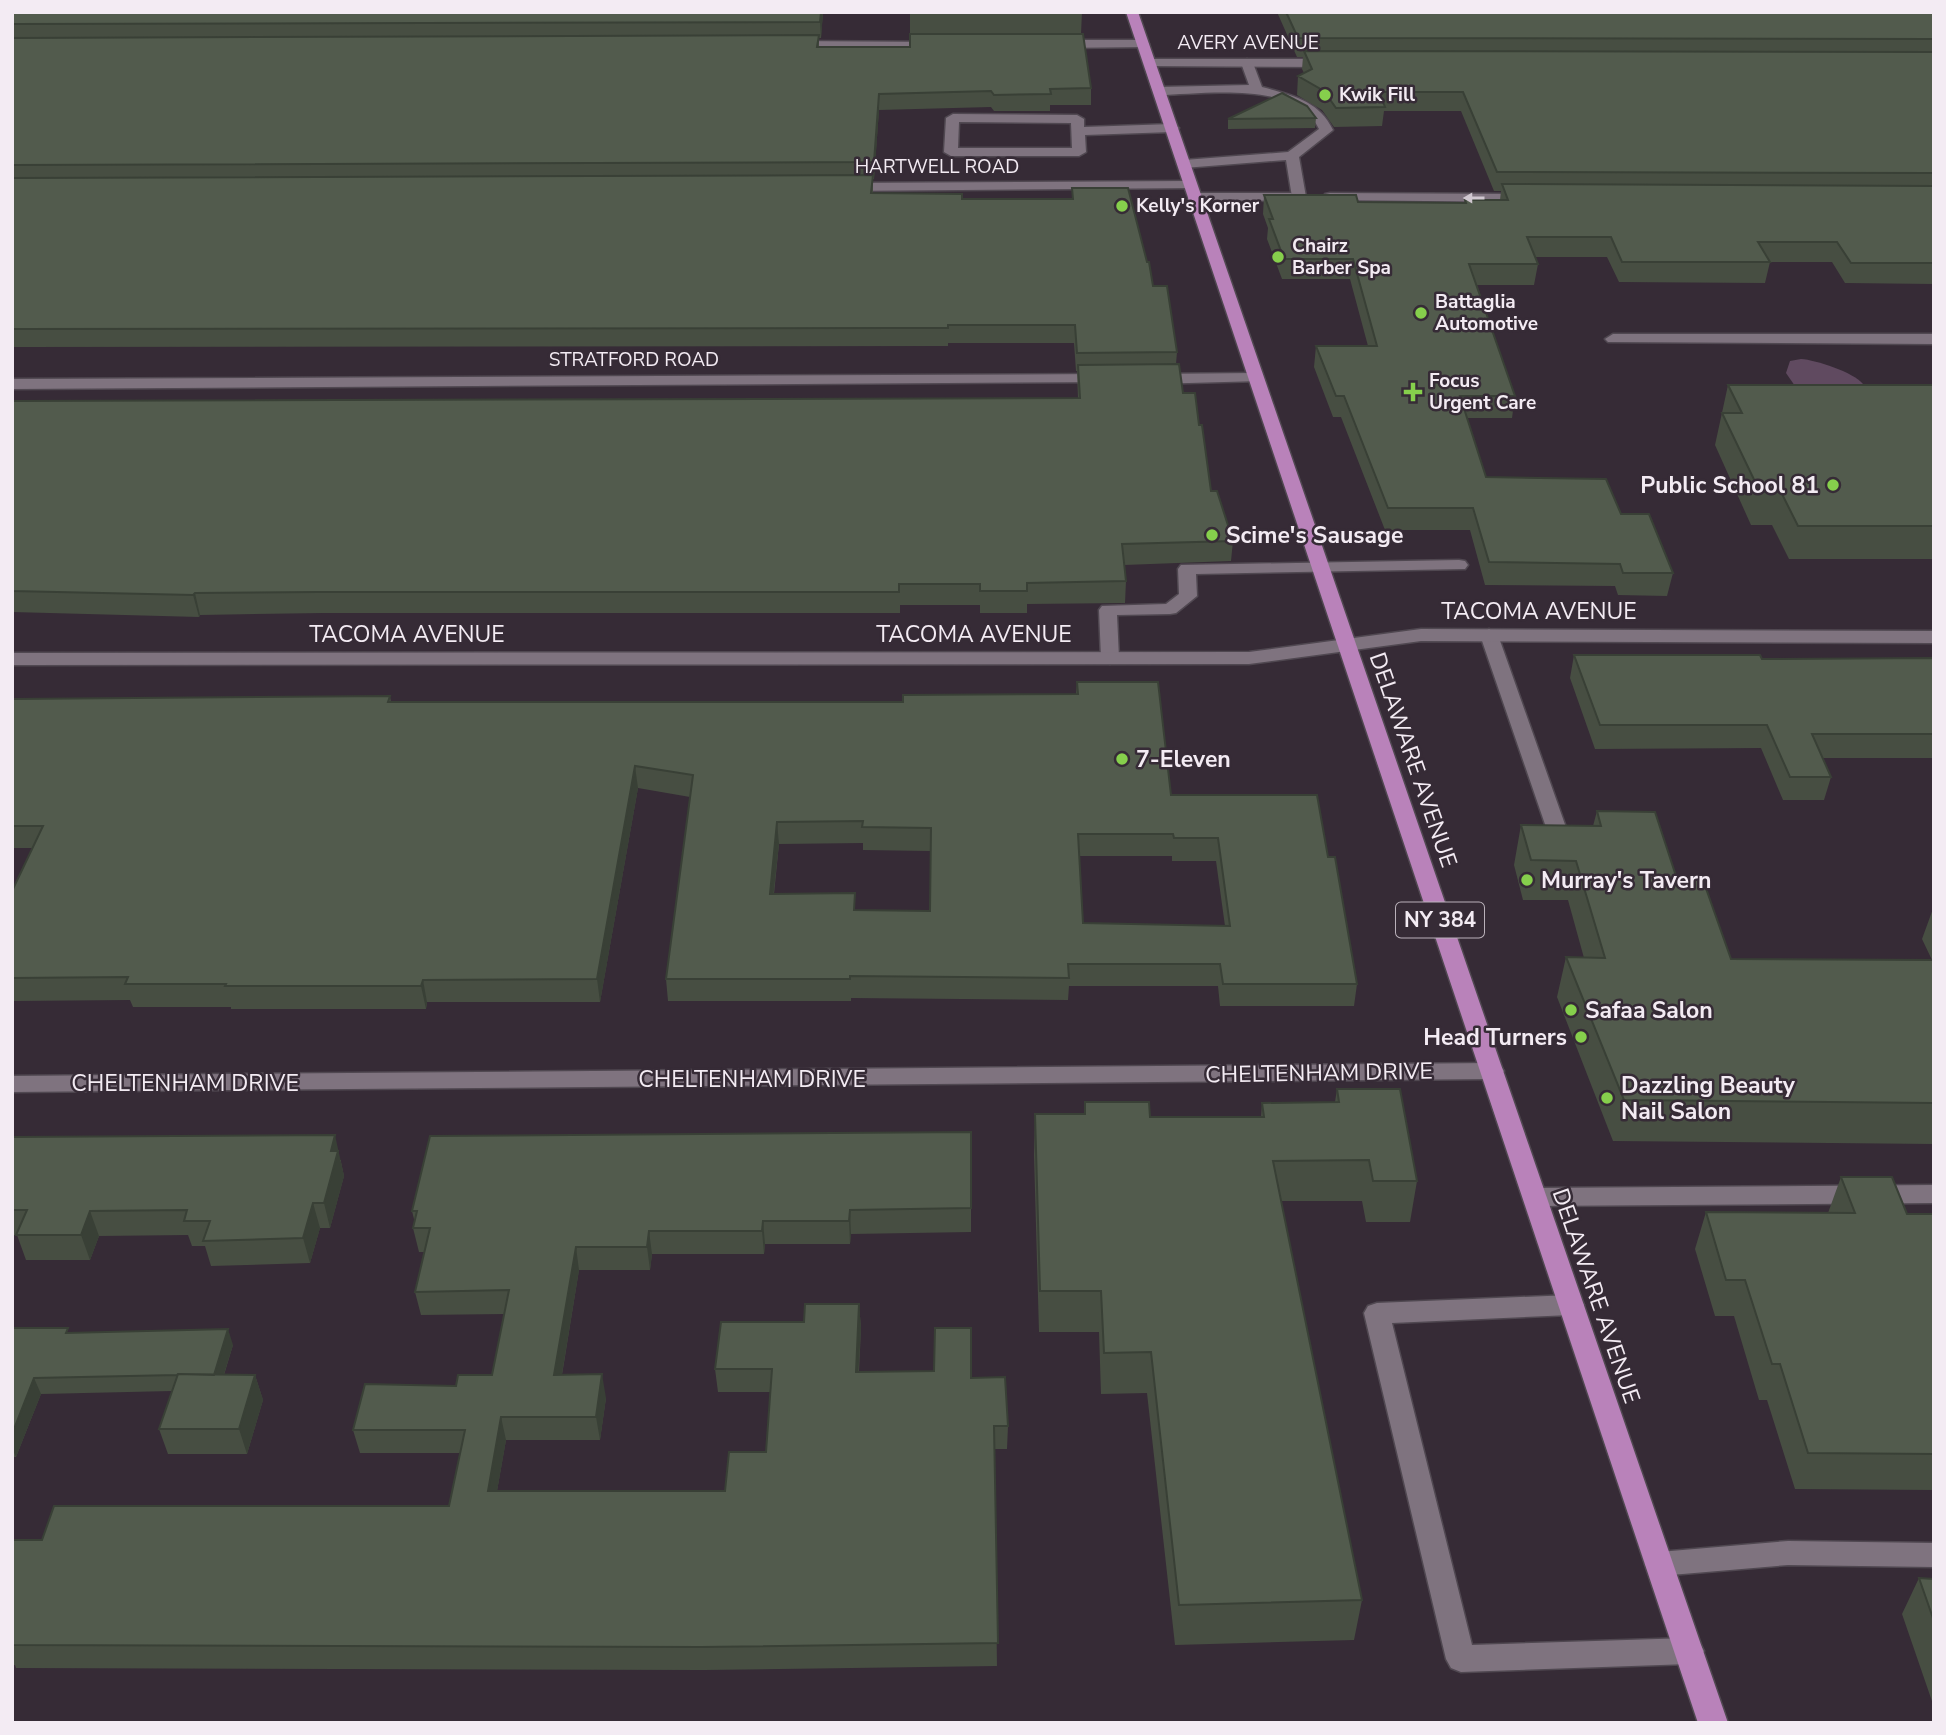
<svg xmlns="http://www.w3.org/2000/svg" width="1946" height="1735" font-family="'Nunito Sans',sans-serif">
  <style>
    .green { fill: #604a60 }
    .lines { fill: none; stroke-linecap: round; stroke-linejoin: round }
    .lane-casing { stroke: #504851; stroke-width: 3 }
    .street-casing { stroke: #504851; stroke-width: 3 }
    .primary-casing { stroke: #504851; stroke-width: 3 }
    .lane { fill: #7f737f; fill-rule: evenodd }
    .street { fill: #7f737f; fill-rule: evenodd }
    .primary { fill: #b982ba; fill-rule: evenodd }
    .wall { fill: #474e42; fill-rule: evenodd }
    .shaded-wall { fill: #394036 }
    .building { fill: #525b4d; stroke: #394036; stroke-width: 2; fill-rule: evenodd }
    .oneway { fill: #d0c7d0 }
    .poi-dot { fill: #86cf4c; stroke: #362b36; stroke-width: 2.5 }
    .labels { text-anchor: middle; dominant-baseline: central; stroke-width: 5; stroke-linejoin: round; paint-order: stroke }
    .far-street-label { font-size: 19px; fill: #f3ebf3; stroke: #362b36 }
    .far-poi-label { font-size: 19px; font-weight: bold; fill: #f3ebf3; stroke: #362b36; text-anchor: start }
    .shield { fill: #362b36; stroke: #bab1ba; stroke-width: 2 }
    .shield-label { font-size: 21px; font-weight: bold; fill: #f3ebf3 }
    .poi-label { font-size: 23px; font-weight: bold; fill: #f3ebf3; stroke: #362b36; text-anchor: start }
    .street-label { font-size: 23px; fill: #f3ebf3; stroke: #362b36 }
  </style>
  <rect width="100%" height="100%" fill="#362b36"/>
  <path class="green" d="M 1801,359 C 1816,360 1853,372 1863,384 L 1861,386 L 1795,386 L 1786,373 L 1790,361 Z"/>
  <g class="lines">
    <g class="lane-casing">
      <path id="lane" d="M 1247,59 L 1253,63 L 1262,87 C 1291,95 1319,100 1333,130 L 1299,157 L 1306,197 L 1304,200 L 1299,201 L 1292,197 L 1286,160 L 1184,168 L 1177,164 L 1184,160 L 1288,152 L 1319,129 C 1297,80 1203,94 1159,95 L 1153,91 L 1159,87 L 1249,85 L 1241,63 Z
        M 953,114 L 1077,115 L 1084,119 L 1084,127 L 1172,124 L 1179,128 L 1172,132 L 1085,135 L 1086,152 L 1079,156 L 951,156 L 944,152 L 946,118 ZM 959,122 L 1071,123 L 1072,148 L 958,148 Z
        M 1613,334 L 1934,334 L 1934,344 L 1608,342 L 1605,339 Z
        M 1459,560 L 1465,561 L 1468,565 L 1465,569 L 1196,574 L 1197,596 L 1176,613 L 1170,614 L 1117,615 L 1119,658 L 1110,664 L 1101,658 L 1099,610 L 1102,606 L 1166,604 L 1179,594 L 1178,569 L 1181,565 Z
        M 1489,629 L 1498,635 L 1568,833 L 1565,838 L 1551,838 L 1548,833 L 1480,635 Z
        M 1934,1185 L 1934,1203 L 1535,1206 L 1526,1204 L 1523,1197 L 1526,1190 L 1535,1188 Z
        M 1571,1295 L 1580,1298 L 1584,1305 L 1580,1312 L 1571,1315 L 1392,1323 L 1472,1645 L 1689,1638 L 1699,1642 L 1704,1651 L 1699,1660 L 1689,1664 L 1461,1672 L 1451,1668 L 1446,1659 L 1364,1313 L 1368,1306 L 1377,1303 Z
        M 1788,1541 L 1934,1543 L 1934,1567 L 1788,1565 L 1659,1576 L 1649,1573 L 1645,1564 L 1649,1555 L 1659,1552 Z"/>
    </g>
    <g class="street-casing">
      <path id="street" d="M 1143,40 L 1149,44 L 1147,47 L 1058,48 L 1052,44 L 1058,40 Z
        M 792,41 L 938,42 L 944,46 L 938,50 L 788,48 L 786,45 Z
        M 1149,59 L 1330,59 L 1336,63 L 1330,67 L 1145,66 L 1145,60 Z
        M 1189,181 L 1194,182 L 1194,188 L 844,191 L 837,187 L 844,183 Z
        M 1193,193 L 1291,193 L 1298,197 L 1291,201 L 1188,200 L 1188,194 Z
        M 1330,193 L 1529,194 L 1536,198 L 1529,202 L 1325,200 L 1325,194 Z
        M 1255,373 L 1263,378 L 1261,381 L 1152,384 L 1144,379 L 1152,374 Z
        M 1106,374 L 1114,379 L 1112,382 L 12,389 L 12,379 Z
        M 1421,629 L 1934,631 L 1934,643 L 1421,641 L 1249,664 L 12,665 L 12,653 L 1249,652 Z
        M 1492,1063 L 1500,1065 L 1504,1071 L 1500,1077 L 1492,1079 L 12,1092 L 12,1076 Z"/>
    </g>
    <g class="primary-casing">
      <path id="primary" d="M 1126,12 L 1138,12 L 1728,1723 L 1698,1723 Z"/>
    </g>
    <use href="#lane" class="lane"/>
    <use href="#street" class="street"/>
    <use href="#primary" class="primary"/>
  </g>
  <path class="wall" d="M 12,12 L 823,12 L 821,38 L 819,38 L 819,47 L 910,47 L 910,12 L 1082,12 L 1081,34 L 1091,88 L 1091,105 L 1050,105 L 1050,111 L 994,111 L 991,107 L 879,110 L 874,179 L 873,179 L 873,193 L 962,199 L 1072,199 L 1072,188 L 1153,286 L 1177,352 L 1176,364 L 1183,393 L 1211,491 L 1233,541 L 1231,561 L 1124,565 L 1126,581 L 1125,603 L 1027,604 L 1027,613 L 980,613 L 980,605 L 900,605 L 900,613 L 323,613 L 200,615 L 199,617 L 12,612 L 12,401 L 1078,398 L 1077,371 L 1076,371 L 1074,343 L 948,343 L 948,346 L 12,347 Z
    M 1277,12 L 1934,12 L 1934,284 L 1845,283 L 1832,262 L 1770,262 L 1765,283 L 1619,282 L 1607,257 L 1535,257 L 1538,264 L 1534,285 L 1477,285 L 1515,396 L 1512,418 L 1467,418 L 1486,477 L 1621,514 L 1673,573 L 1667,596 L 1618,595 L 1615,586 L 1485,585 L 1470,530 L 1385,530 L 1341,417 L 1333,417 L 1314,367 L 1316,346 L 1368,346 L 1350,279 L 1282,279 L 1267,239 L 1268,228 L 1263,214 L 1264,195 L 1358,202 L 1464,203 L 1465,200 L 1500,200 L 1501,191 L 1494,191 L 1461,111 L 1384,111 L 1382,126 L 1334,127 L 1322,110 L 1297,95 L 1298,76 L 1304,73 L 1302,69 L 1303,57 L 1297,57 Z
    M 1316,118 L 1315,128 L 1228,129 L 1228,119 Z
    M 1728,385 L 1934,385 L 1934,559 L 1789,559 L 1772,525 L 1751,525 L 1715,445 Z
    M 1574,655 L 1762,659 L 1934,658 L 1934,758 L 1822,758 L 1831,777 L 1824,800 L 1783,800 L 1761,748 L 1595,749 L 1570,678 Z
    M 1077,682 L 1171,795 L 1328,857 L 1357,984 L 1354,1006 L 1220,1006 L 1218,986 L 1069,986 L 1068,1000 L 851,998 L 851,1001 L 668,1001 L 666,979 L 690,797 L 638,788 L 600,1002 L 427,1002 L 426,1009 L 231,1009 L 231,1007 L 133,1007 L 130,1000 L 12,1001 L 12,891 L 33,848 L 12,848 L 12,699 L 390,696 L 391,702 L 903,702 L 1076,694 ZM 863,843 L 863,850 L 930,851 L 930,911 L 855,910 L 774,894 L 779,844 ZM 1079,856 L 1172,856 L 1172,861 L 1216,861 L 1225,926 L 1083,923 Z
    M 1597,811 L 1677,879 L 1731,959 L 1932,960 L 1922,939 L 1934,906 L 1934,1144 L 1613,1141 L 1557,997 L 1566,957 L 1584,958 L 1568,900 L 1523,900 L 1514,865 L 1521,825 L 1593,826 Z
    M 1337,1089 L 1417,1181 L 1410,1222 L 1366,1222 L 1362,1201 L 1281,1201 L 1362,1600 L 1354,1640 L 1175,1645 L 1147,1393 L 1101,1394 L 1099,1332 L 1039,1332 L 1034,1155 L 1035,1114 L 1084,1114 L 1085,1102 L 1150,1117 L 1261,1117 L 1262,1103 L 1335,1102 Z
    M 971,1132 L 971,1232 L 851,1234 L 850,1244 L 765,1244 L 764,1254 L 652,1254 L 650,1270 L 579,1270 L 562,1375 L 606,1398 L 600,1440 L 506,1440 L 497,1491 L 725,1491 L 766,1452 L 770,1392 L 718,1392 L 715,1369 L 804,1322 L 859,1304 L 861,1328 L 859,1372 L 971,1378 L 1008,1426 L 1007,1449 L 994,1449 L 997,1666 L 704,1670 L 16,1668 L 15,1665 L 12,1665 L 12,1540 L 42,1540 L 449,1506 L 460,1453 L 360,1453 L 353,1430 L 456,1386 L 492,1375 L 504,1314 L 421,1315 L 415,1292 L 425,1252 L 419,1252 L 413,1228 L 415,1223 L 412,1211 Z
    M 12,1137 L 341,1160 L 341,1162 L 344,1176 L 330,1228 L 320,1228 L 310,1263 L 211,1266 L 205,1246 L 192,1246 L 188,1235 L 99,1236 L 90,1260 L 26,1260 L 17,1235 L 12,1235 Z
    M 1841,1177 L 1907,1214 L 1934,1214 L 1934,1490 L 1795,1489 L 1767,1400 L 1759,1400 L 1734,1316 L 1715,1316 L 1695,1249 L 1706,1212 L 1828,1213 Z
    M 12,1328 L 233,1345 L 224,1375 L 255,1375 L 263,1400 L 247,1454 L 168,1454 L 159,1429 L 172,1391 L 41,1394 L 16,1457 L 12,1457 Z
    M 1919,1578 L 1934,1579 L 1934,1707 L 1902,1614 Z"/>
  <path class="shaded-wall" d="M 821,12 L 823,12 L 821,38 L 820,22 Z
    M 879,94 L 879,110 L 874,179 L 874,162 Z
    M 195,593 L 200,615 L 199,617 L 193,595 Z
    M 635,766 L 638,788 L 600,1002 L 597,979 Z
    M 777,822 L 779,844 L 771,916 L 770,894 Z
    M 423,980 L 427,1002 L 426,1009 L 421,986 Z
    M 335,1135 L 344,1176 L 330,1228 L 324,1203 L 331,1151 Z
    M 313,1203 L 320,1228 L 310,1263 L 303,1238 Z
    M 850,1210 L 851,1234 L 850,1244 L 849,1221 Z
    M 90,1211 L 99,1236 L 90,1260 L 81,1235 Z
    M 763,1221 L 765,1244 L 764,1254 L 762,1231 Z
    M 649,1231 L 652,1254 L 650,1270 L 647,1247 Z
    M 576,1247 L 579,1270 L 558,1398 L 554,1375 Z
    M 859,1304 L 861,1328 L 857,1395 L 856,1372 Z
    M 228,1329 L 233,1345 L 219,1390 L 214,1375 Z
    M 602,1374 L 606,1398 L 600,1440 L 596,1417 Z
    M 255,1375 L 263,1400 L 247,1454 L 239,1429 Z
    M 34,1378 L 41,1394 L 16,1457 L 12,1448 L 12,1434 Z
    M 501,1417 L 506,1440 L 493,1514 L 488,1491 Z"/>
  <path class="building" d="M 12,12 L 821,12 L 820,22 L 12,24 Z
    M 1286,12 L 1934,12 L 1934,39 L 1298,38 Z
    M 910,34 L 1083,34 L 1091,88 L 1050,89 L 1051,94 L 994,95 L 991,91 L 879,94 L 874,162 L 12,165 L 12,38 L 819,35 L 817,47 L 910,47 Z
    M 1304,51 L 1934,52 L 1934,173 L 1497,172 L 1463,92 L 1379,92 L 1385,107 L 1336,108 L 1324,91 L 1298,76 L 1312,69 Z
    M 1282,93 L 1307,106 L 1316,118 L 1228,119 Z
    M 873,175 L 871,193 L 962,194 L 962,199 L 1073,199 L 1072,188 L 1128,188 L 1147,262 L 1149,262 L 1153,286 L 1167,286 L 1177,352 L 1077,353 L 1075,325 L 948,325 L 948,328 L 895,328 L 12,329 L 12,178 Z
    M 1502,184 L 1934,186 L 1934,263 L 1851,263 L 1837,242 L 1758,242 L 1770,262 L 1622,262 L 1611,237 L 1527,237 L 1538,264 L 1469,264 L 1515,396 L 1460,396 L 1486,477 L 1606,479 L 1621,514 L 1649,514 L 1673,573 L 1623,573 L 1620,564 L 1489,562 L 1473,508 L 1388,508 L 1344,396 L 1336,396 L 1316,346 L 1377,346 L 1353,259 L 1284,259 L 1269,219 L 1273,219 L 1264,195 L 1356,195 L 1358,202 L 1466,203 L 1465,200 L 1508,200 Z
    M 1179,364 L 1183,393 L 1195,393 L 1199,425 L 1202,425 L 1211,491 L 1217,491 L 1233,541 L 1122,544 L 1126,581 L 1027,583 L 1027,591 L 980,591 L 980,584 L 899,584 L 899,592 L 319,592 L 195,593 L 193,595 L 12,591 L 12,401 L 1080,398 L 1078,365 Z
    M 1728,385 L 1934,385 L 1934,526 L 1798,526 L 1781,492 L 1760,492 L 1722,413 L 1742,413 Z
    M 1574,655 L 1760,655 L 1762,659 L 1934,658 L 1934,734 L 1812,734 L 1831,777 L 1790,777 L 1767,725 L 1600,725 Z
    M 1077,682 L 1158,682 L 1171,795 L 1317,795 L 1328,857 L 1335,857 L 1357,984 L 1223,984 L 1220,964 L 1068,964 L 1069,978 L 850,976 L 850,979 L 666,979 L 693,775 L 635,766 L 597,979 L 423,980 L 421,986 L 225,986 L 226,984 L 125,984 L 128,977 L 12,978 L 12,891 L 43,826 L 12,826 L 12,699 L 390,696 L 388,702 L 903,702 L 903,695 L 1078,694 ZM 863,821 L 862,827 L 931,828 L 930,911 L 854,910 L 855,893 L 770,894 L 777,822 ZM 1078,834 L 1173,834 L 1174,838 L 1218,838 L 1230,926 L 1083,923 Z
    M 1597,811 L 1655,812 L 1677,879 L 1703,880 L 1731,959 L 1934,960 L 1934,1103 L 1624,1100 L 1566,957 L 1605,958 L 1576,861 L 1531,860 L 1521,825 L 1601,826 Z
    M 1337,1089 L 1400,1089 L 1417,1181 L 1373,1181 L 1369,1160 L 1273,1161 L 1362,1600 L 1179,1605 L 1151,1352 L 1104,1353 L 1101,1291 L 1040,1291 L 1035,1114 L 1085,1114 L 1085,1102 L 1149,1102 L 1150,1117 L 1264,1117 L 1262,1103 L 1339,1102 Z
    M 971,1132 L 971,1208 L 850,1210 L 849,1221 L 763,1221 L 762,1231 L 649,1231 L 647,1247 L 576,1247 L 554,1375 L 602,1374 L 596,1417 L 501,1417 L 488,1491 L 725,1491 L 729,1452 L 766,1452 L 772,1369 L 715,1369 L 721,1322 L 804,1322 L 805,1304 L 859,1304 L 856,1372 L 934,1371 L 935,1328 L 971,1328 L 971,1378 L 1005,1377 L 1008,1426 L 994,1426 L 998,1643 L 701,1647 L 12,1645 L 12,1540 L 42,1540 L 54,1506 L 449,1506 L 465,1430 L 353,1430 L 365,1384 L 456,1386 L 458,1375 L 492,1375 L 509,1290 L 415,1292 L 430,1228 L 413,1228 L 417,1211 L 412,1211 L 430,1136 Z
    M 335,1135 L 331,1151 L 338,1151 L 324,1203 L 313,1203 L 303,1238 L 203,1241 L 210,1221 L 184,1221 L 187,1210 L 90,1211 L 81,1235 L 16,1235 L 27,1210 L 12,1210 L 12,1137 Z
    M 1841,1177 L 1892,1177 L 1907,1214 L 1934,1214 L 1934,1454 L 1808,1453 L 1780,1364 L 1772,1364 L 1745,1280 L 1726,1280 L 1706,1212 L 1855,1213 Z
    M 12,1328 L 68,1328 L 66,1333 L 228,1329 L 214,1375 L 178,1374 L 177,1375 L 34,1378 L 12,1434 Z
    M 178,1374 L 255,1375 L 239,1429 L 159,1429 Z
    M 1919,1578 L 1934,1579 L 1934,1621 Z"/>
  <defs><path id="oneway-solid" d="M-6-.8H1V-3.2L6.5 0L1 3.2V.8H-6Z" transform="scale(1.75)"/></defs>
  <use class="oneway" href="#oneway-solid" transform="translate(1474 198) rotate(-180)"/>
  <g class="poi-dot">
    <circle cx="1325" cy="95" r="7"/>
    <circle cx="1122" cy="206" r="7"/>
    <circle cx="1278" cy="257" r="7"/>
    <circle cx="1421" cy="313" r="7"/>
    <path d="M1409.5 381.5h7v7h7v7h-7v7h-7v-7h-7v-7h7z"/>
    <circle cx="1833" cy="485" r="7"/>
    <circle cx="1212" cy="535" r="7"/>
    <circle cx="1122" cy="759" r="7"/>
    <circle cx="1527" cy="880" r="7"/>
    <circle cx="1571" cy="1010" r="7"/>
    <circle cx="1581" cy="1037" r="7"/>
    <circle cx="1607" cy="1098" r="7"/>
  </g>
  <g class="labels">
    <g class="far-street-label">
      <text x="1248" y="43">AVERY AVENUE</text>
      <text x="937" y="167">HARTWELL ROAD</text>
      <text x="634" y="360">STRATFORD ROAD</text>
    </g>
    <g class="far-poi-label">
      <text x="1339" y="95">Kwik Fill</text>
      <text x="1136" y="206">Kelly's Korner</text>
      <text x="1292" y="246">Chairz<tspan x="1292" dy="22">Barber Spa</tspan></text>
      <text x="1435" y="302">Battaglia<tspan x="1435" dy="22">Automotive</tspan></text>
      <text x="1429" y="381">Focus<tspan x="1429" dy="22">Urgent Care</tspan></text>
    </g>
    <rect class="shield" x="1396" y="902.5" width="88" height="35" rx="5"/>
    <g class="shield-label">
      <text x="1440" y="920">NY 384</text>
    </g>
    <g class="poi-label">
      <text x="1819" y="485" text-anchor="end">Public School 81</text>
      <text x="1226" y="535">Scime's Sausage</text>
      <text x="1136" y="759">7-Eleven</text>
      <text x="1541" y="880">Murray's Tavern</text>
      <text x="1585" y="1010">Safaa Salon</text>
      <text x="1567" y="1037" text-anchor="end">Head Turners</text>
      <text x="1621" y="1085">Dazzling Beauty<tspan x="1621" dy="26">Nail Salon</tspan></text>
    </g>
    <g class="street-label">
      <text x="1539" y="611">TACOMA AVENUE</text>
      <text x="407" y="634">TACOMA AVENUE</text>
      <text x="974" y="634">TACOMA AVENUE</text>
      <text transform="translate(1413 760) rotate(71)">DELAWARE AVENUE</text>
      <text transform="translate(1319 1073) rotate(-1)">CHELTENHAM DRIVE</text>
      <text x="752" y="1079">CHELTENHAM DRIVE</text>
      <text x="185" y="1083">CHELTENHAM DRIVE</text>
      <text transform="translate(1596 1296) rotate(71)">DELAWARE AVENUE</text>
    </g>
  </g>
  <rect width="1946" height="1735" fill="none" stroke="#f3ebf3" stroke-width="28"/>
</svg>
